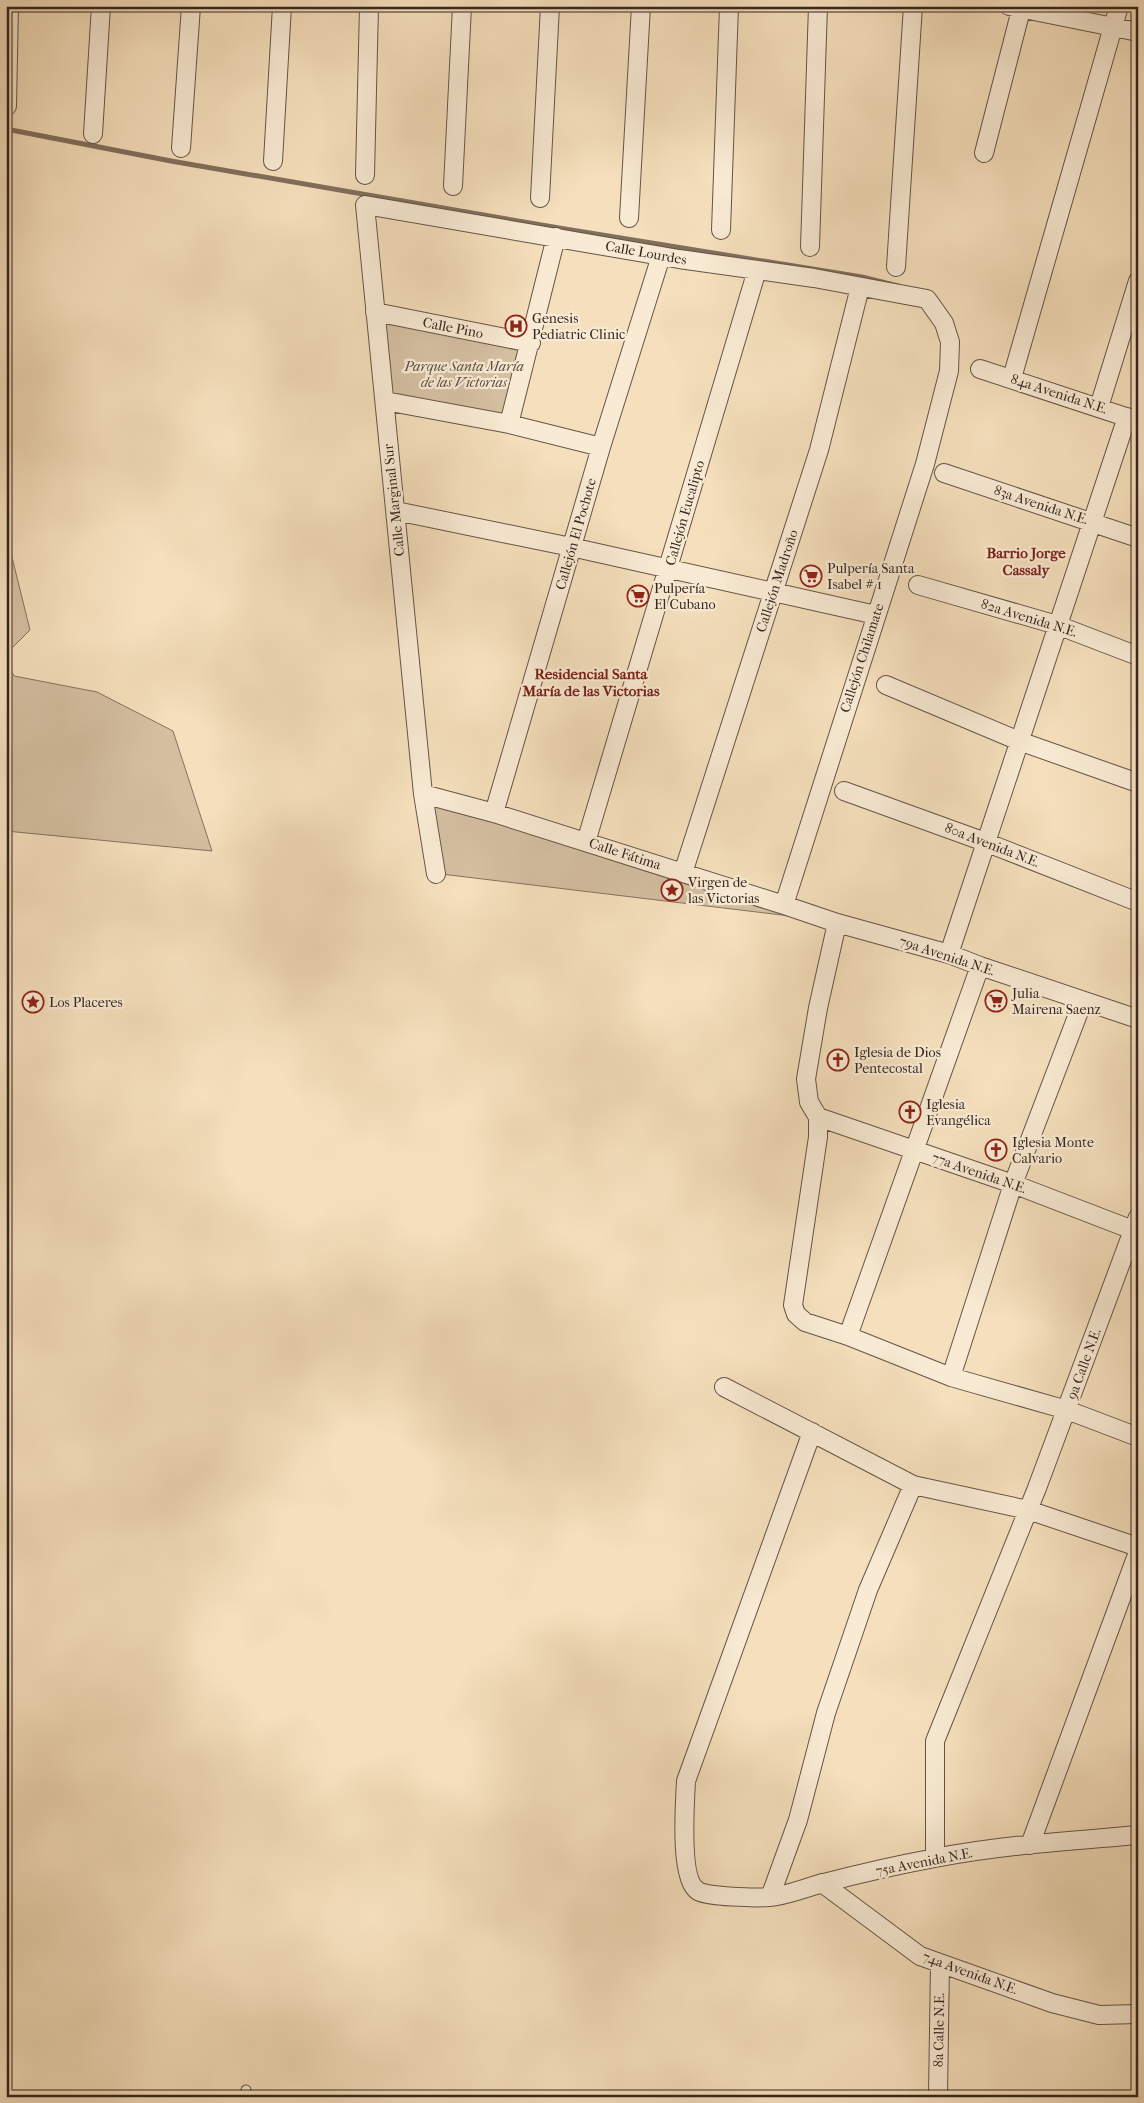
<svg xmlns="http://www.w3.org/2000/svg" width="1144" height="2103" font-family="'IM FELL French Canon',serif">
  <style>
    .green { fill: #d4bfa1; stroke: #847260 }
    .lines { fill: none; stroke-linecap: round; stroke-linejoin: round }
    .stream { stroke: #816f5d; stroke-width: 5 }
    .lane-casing { stroke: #655446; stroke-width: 11 }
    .street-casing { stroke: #655446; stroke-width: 20 }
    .lane { stroke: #f8ead3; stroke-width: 9 }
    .street { stroke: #f8ead3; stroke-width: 18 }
    .labels { text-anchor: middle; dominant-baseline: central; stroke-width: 4.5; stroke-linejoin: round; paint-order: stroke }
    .street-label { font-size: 14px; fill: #35251f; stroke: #f8ead3 }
    .poi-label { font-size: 14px; fill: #35251f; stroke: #f8ead3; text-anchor: start }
    .park-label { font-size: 14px; font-style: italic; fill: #5d4c40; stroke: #f8ead3 }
    .neighbourhood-label { font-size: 15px; font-weight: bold; fill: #7a1f14; stroke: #f8ead3 }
  </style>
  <rect width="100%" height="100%" fill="#f5dfbc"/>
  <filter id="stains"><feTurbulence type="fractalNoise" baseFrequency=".004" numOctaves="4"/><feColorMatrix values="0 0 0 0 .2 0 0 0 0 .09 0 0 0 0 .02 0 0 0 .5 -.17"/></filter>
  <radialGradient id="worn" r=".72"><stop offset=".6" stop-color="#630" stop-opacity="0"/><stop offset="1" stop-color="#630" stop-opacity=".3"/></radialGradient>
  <path class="green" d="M 376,316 L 531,343 L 509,424 L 387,402 Z
    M 6,533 L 30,630 L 6,654 Z
    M 6,660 L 14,676 L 97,692 L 173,731 L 212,851 L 6,831 Z
    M 428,795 L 790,916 L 441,874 Z"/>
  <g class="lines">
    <path class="stream" d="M 6,129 L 171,161 L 565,229 L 862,277 L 898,286"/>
    <g class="lane-casing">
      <path id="lane" d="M 245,2097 L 246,2090"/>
    </g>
    <g class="street-casing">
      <path id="street" d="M 1009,6 L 1138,32
        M 7,106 L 9,6
        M 93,134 L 101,6
        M 181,148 L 191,6
        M 984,153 L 1022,6
        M 273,161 L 282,6
        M 365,175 L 369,6
        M 453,186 L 462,6
        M 540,198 L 550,6
        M 629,218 L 641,6
        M 721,230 L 729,6
        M 810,247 L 818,6
        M 896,267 L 913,6
        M 375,312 L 531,343
        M 980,369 L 1138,421
        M 1012,378 L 1119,6
        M 385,401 L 509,424 L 601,447
        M 1099,407 L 1138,281
        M 509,424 L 556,237
        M 944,473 L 1138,538
        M 396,511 L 571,547 L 876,615
        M 918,585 L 1057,625 L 1138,656
        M 886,685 L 1019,741 L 1138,783
        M 844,791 L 985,842 L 1138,902
        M 423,794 L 494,813 L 784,905 L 837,923 L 949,954 L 980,966 L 1138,1019
        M 494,813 L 601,447 L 661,256
        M 586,842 L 757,270
        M 683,873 L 819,450 L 860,287
        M 436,874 L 423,794 L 365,205 L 679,259 L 814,278 L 927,299 L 944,323 L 950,342 L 949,371 L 925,464 L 784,905
        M 837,923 L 818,1008 L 806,1079 L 809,1102 L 818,1117 L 818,1137 L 793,1305 L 796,1314 L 805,1322 L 848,1336 L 951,1377 L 1067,1410 L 1138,1437
        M 949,954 L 1127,417
        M 818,1117 L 1013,1184 L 1138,1232
        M 848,1336 L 980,966
        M 951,1377 L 1013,1184 L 1083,1001
        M 724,1387 L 913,1485 L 1028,1510 L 1138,1547
        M 812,1432 L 686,1781 C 685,1802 679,1880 698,1891 C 708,1897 756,1898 769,1897 C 786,1896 804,1888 820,1884 C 858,1874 897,1865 935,1858 C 1002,1845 1070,1841 1138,1835
        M 1030,1845 L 1138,1552
        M 935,1858 L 935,1741 L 1037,1488 L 1138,1217
        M 822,1883 L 920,1956 L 1052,2003 L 1099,2015 L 1138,2014
        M 770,1897 L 798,1820 L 826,1713 L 868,1590 L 913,1485
        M 938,2097 L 940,1963"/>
    </g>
    <use href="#lane" class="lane"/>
    <use href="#street" class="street"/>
  </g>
  <defs>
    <g id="hospital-ring" transform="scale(1.125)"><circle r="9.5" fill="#f8ead3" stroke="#8f2418" stroke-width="1.5"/><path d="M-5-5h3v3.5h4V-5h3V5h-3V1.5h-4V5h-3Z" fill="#8f2418"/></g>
    <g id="supermarket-ring" transform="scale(1.125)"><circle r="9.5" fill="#f8ead3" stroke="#8f2418" stroke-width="1.5"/><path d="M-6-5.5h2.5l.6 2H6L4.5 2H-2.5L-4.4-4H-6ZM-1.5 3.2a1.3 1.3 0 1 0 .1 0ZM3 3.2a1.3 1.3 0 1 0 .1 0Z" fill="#8f2418"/></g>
    <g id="sight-ring" transform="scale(1.125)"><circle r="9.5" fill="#f8ead3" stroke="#8f2418" stroke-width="1.5"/><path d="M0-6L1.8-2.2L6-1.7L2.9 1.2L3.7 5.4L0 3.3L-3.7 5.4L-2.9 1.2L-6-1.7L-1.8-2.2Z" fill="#8f2418"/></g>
    <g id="church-ring" transform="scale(1.125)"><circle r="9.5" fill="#f8ead3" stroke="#8f2418" stroke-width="1.5"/><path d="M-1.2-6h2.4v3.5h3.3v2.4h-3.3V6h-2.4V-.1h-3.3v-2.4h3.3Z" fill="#8f2418"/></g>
  </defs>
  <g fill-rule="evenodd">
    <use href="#hospital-ring" x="516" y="326"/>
    <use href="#supermarket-ring" x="811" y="576"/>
    <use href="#supermarket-ring" x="638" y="596"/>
    <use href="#sight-ring" x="672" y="890"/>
    <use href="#supermarket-ring" x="996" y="1001"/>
    <use href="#sight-ring" x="33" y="1002"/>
    <use href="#church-ring" x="838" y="1060"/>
    <use href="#church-ring" x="910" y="1112"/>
    <use href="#church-ring" x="996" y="1150"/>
  </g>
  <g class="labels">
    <g class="street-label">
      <text transform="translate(646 253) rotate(10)">Calle Lourdes</text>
      <text transform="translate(453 328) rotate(11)">Calle Pino</text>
      <text transform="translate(1059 394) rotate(18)">84a Avenida N.E.</text>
      <text transform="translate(394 500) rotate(-96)">Calle Marginal Sur</text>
      <text transform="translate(1041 505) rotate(18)">83a Avenida N.E.</text>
      <text transform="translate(685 513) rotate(-74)">Callejón Eucalipto</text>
      <text transform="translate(576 534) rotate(-74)">Callejón El Pochote</text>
      <text transform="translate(777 581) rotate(-72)">Callejón Madroño</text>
      <text transform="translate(1029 618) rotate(17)">82a Avenida N.E.</text>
      <text transform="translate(862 658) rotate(-72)">Callejón Chilamate</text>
      <text transform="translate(992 845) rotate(21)">80a Avenida N.E.</text>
      <text transform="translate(625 854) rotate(18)">Calle Fátima</text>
      <text transform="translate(947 956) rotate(18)">79a Avenida N.E.</text>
      <text transform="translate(979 1173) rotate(19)">77a Avenida N.E.</text>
      <text transform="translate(1084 1364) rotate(-70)">9a Calle N.E.</text>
      <text transform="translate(924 1862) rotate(-11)">75a Avenida N.E.</text>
      <text transform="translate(970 1973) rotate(20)">74a Avenida N.E.</text>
      <text transform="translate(939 2030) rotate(-89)">8a Calle N.E.</text>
    </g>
    <g class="poi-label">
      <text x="532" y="318">Genesis<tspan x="532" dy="16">Pediatric Clinic</tspan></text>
      <text x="827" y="568">Pulpería Santa<tspan x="827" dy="16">Isabel # 1</tspan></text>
      <text x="654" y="588">Pulpería<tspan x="654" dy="16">El Cubano</tspan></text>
      <text x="688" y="882">Virgen de<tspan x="688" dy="16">las Victorias</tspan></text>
      <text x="1012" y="993">Julia<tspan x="1012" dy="16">Mairena Saenz</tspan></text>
      <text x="49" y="1002">Los Placeres</text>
      <text x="854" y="1052">Iglesia de Dios<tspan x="854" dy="16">Pentecostal</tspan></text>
      <text x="926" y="1104">Iglesia<tspan x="926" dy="16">Evangélica</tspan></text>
      <text x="1012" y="1142">Iglesia Monte<tspan x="1012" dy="16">Calvario</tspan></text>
    </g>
    <g class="park-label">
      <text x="464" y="366">Parque Santa María<tspan x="464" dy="16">de las Victorias</tspan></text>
    </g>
    <g class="neighbourhood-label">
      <text x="1026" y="553">Barrio Jorge<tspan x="1026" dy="17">Cassaly</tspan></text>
      <text x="591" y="674">Residencial Santa<tspan x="591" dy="17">María de las Victorias</tspan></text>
    </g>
  </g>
  <rect width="1144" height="2103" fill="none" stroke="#f5dfbc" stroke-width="25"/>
  <rect x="8" y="8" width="1129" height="2088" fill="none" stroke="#35251f" stroke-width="2.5"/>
  <rect x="12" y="12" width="1119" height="2078" fill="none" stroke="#35251f"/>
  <rect width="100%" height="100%" filter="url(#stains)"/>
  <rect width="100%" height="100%" fill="url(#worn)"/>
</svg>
